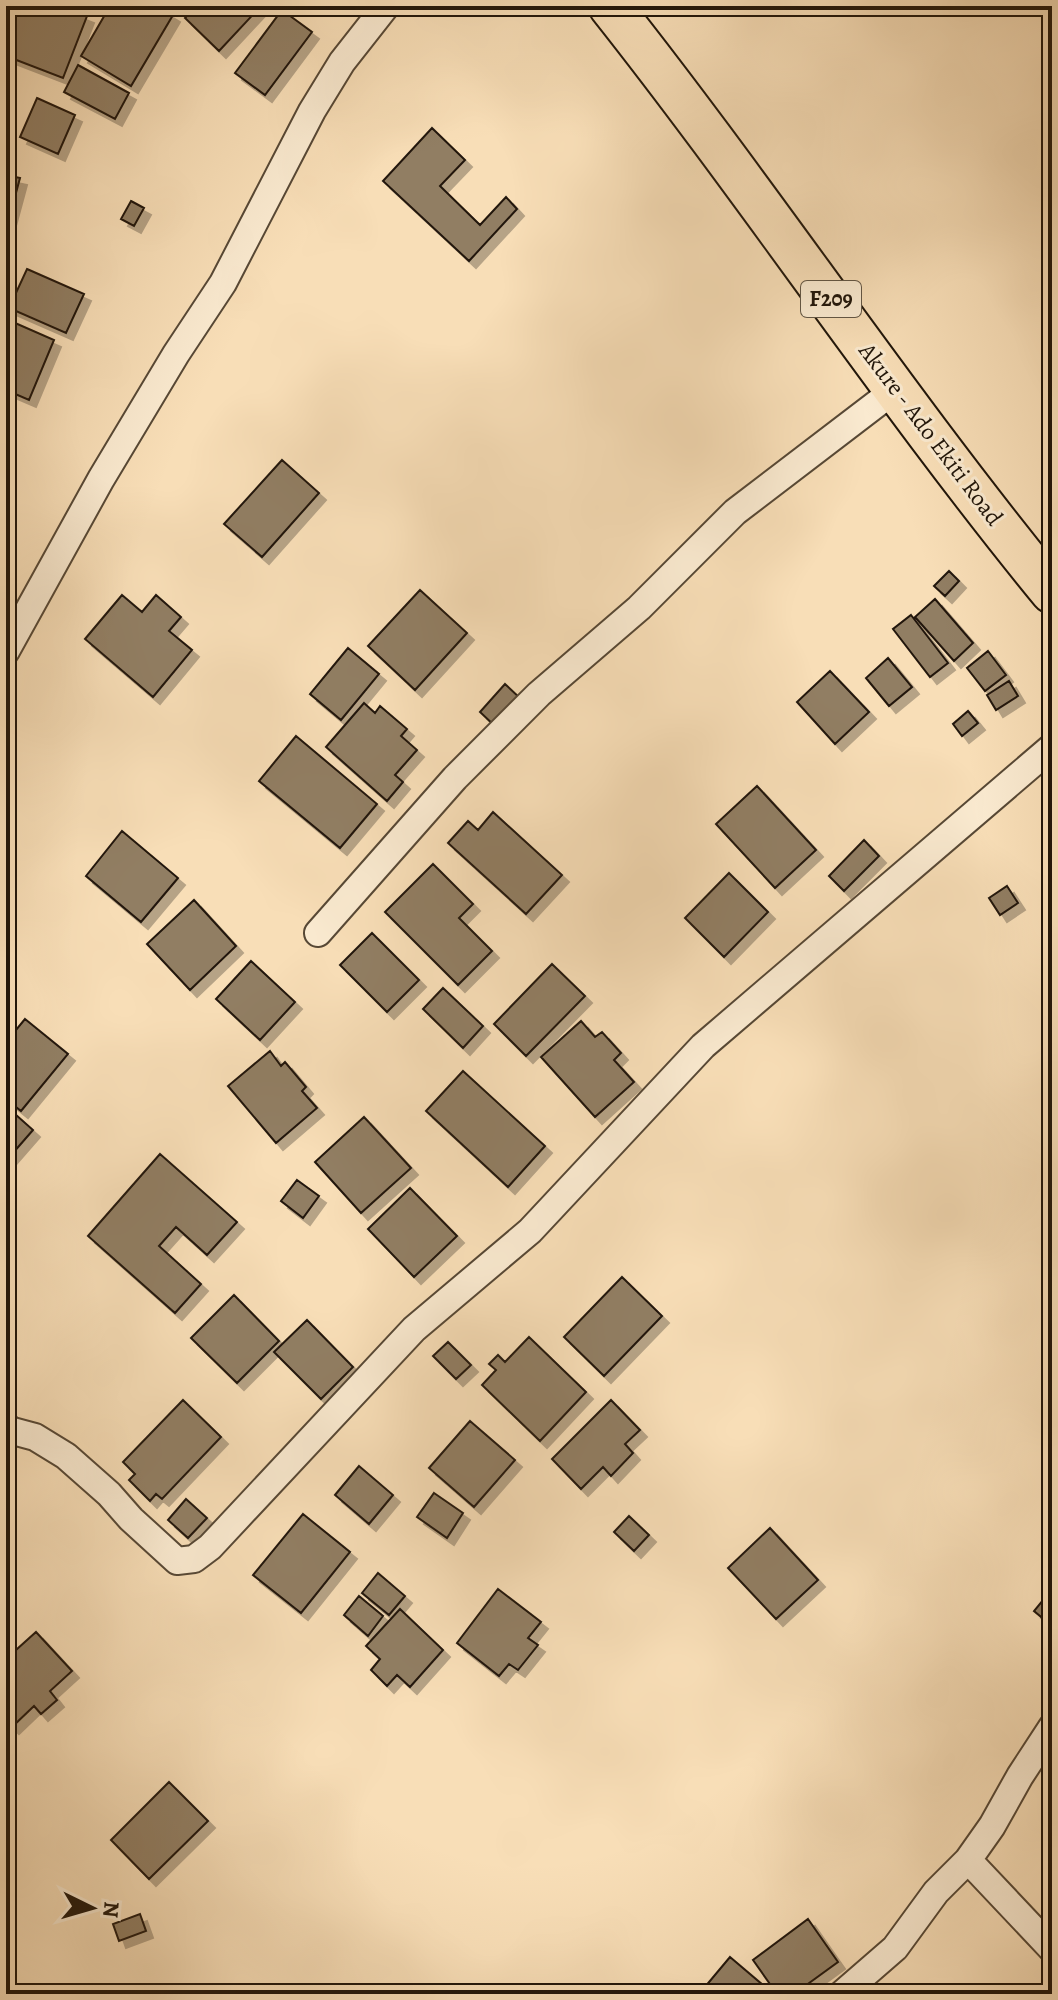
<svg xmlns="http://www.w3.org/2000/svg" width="1058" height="2000" font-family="Alegreya,serif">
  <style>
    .building { fill: #917e64; stroke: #21160a; stroke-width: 2; filter: url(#shadow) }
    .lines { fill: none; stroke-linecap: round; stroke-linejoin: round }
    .minor-casing { stroke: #574835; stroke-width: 30 }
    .primary-casing { stroke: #21160a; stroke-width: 46 }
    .minor { stroke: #faead0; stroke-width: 26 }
    .primary { stroke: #f8deb7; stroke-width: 42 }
    .labels { text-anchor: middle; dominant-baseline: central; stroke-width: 6; stroke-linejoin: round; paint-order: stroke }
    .shield { fill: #faead0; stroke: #625645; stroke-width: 2 }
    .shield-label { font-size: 22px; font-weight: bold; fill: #21160a }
    .street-label { font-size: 24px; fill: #21160a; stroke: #faead0 }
  </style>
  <defs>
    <filter id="shadow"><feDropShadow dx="7" dy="7" stdDeviation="0" flood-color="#0004"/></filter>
  </defs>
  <rect width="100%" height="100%" fill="#f8deb7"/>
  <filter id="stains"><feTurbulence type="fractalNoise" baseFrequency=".0025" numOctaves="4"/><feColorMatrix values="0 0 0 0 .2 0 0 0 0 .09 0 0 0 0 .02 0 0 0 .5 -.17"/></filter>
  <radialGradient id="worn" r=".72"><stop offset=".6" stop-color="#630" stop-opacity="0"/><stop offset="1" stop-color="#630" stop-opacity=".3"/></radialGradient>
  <path class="building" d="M 6,6 L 61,6 L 87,16 L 63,78 L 6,56 Z
    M 110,6 L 158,6 L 173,15 L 131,86 L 81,56 Z
    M 196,6 L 261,6 L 219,51 L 185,18 Z
    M 282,10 L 312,32 L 265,95 L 235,73 Z
    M 78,65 L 129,93 L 115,119 L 64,92 Z
    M 37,98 L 75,115 L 58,154 L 20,137 Z
    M 432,128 L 465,160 L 440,186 L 480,225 L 506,197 L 517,209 L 469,261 L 383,181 Z
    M 6,175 L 20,178 L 6,230 Z
    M 131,201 L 144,208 L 134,226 L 121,219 Z
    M 27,269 L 84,294 L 66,333 L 9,308 Z
    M 6,319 L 54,340 L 29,400 L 6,390 Z
    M 282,460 L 319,493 L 262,557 L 224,524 Z
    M 949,571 L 959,581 L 945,596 L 934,586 Z
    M 420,590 L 467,633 L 415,690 L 368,646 Z
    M 122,595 L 142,612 L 156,595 L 181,617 L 169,631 L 192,650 L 153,697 L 85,639 Z
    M 935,599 L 973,643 L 954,661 L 915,617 Z
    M 911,615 L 948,663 L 930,677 L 893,629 Z
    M 348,648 L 379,674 L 341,720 L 310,694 Z
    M 988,651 L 1006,675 L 985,691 L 967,668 Z
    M 888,658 L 912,687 L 889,706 L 866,678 Z
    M 830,671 L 869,712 L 835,744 L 797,702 Z
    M 1009,681 L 1018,696 L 996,710 L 987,695 Z
    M 505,684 L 522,700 L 497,728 L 480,712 Z
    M 364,703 L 375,713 L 380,706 L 407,729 L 401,736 L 417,750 L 395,775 L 403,782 L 387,801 L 326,747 Z
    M 968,711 L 978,723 L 962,736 L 953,724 Z
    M 296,736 L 377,804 L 340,848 L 259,781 Z
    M 757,786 L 816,850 L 775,888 L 716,824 Z
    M 493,812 L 562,875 L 526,914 L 448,843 L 468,821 L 478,830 Z
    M 122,831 L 178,878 L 141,922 L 86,876 Z
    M 864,840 L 879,856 L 844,891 L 829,876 Z
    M 433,864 L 473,904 L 459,918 L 492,951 L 458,985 L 385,912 Z
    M 729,873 L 768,912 L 724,957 L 685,918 Z
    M 1007,886 L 1018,903 L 1000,915 L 989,898 Z
    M 194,900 L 236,946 L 190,990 L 147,944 Z
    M 372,933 L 419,980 L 387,1012 L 340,965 Z
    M 251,961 L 295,1002 L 260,1040 L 216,999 Z
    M 552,964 L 585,996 L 526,1056 L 494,1024 Z
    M 443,988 L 483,1026 L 463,1048 L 423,1009 Z
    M 25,1019 L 68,1054 L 21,1111 L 6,1099 L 6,1042 Z
    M 581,1021 L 595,1037 L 602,1032 L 621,1053 L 614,1060 L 634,1082 L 595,1117 L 541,1057 Z
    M 270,1051 L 281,1066 L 285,1062 L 306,1087 L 302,1091 L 317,1108 L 276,1143 L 228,1086 Z
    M 463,1071 L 545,1146 L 508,1187 L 426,1111 Z
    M 6,1106 L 33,1130 L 6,1161 Z
    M 364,1117 L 411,1168 L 361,1213 L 315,1162 Z
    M 160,1154 L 237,1222 L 207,1255 L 176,1227 L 159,1246 L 201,1284 L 175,1313 L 88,1236 Z
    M 297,1180 L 319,1196 L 303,1218 L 281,1201 Z
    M 410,1188 L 457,1236 L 414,1277 L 368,1229 Z
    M 622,1277 L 662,1316 L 604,1376 L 564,1337 Z
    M 234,1295 L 279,1341 L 237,1383 L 191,1338 Z
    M 307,1320 L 353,1367 L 321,1399 L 274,1352 Z
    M 529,1337 L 586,1392 L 540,1441 L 482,1385 L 496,1370 L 489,1364 L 498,1355 L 505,1362 Z
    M 448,1342 L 471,1365 L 456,1379 L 433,1356 Z
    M 183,1400 L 221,1437 L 162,1499 L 156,1494 L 150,1501 L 129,1480 L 135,1474 L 123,1462 Z
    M 611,1400 L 640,1430 L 625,1444 L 633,1453 L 611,1476 L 603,1467 L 581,1489 L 552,1459 Z
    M 470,1421 L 515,1460 L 474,1507 L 429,1468 Z
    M 359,1466 L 393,1495 L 369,1524 L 335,1495 Z
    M 434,1493 L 463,1513 L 447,1538 L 417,1517 Z
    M 186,1499 L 207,1518 L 188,1538 L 168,1520 Z
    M 303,1514 L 350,1552 L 301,1613 L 253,1575 Z
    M 629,1516 L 649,1535 L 634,1551 L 614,1532 Z
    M 770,1528 L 818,1580 L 776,1619 L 728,1568 Z
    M 378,1573 L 405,1596 L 389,1615 L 362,1593 Z
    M 498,1589 L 541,1622 L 528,1638 L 538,1645 L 518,1670 L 509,1664 L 499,1676 L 457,1643 Z
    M 1052,1589 L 1052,1626 L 1034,1611 Z
    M 359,1596 L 383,1616 L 368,1636 L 344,1615 Z
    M 400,1609 L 443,1650 L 410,1687 L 397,1675 L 387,1686 L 371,1670 L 380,1659 L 366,1646 Z
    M 36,1632 L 72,1671 L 50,1691 L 57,1700 L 41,1714 L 34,1706 L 12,1727 L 6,1721 L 6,1659 Z
    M 169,1782 L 208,1821 L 149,1879 L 111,1840 Z
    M 140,1914 L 146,1931 L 119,1941 L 113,1924 Z
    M 808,1919 L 838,1962 L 794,1994 L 777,1994 L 753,1960 Z
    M 730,1957 L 770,1991 L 767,1994 L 699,1994 Z"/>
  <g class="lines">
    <g class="minor-casing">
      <path id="minor" d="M 6,651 L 101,479 L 176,354 L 223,283 L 312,111 L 342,62 L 386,6
        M 318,933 L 455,778 L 539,694 L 639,608 L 735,512 L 896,389
        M 6,1426 L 9,1430 L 35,1437 L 66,1456 L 109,1494 L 131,1519 L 177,1561 L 194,1559 L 210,1547 L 414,1329 L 530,1231 L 703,1046 L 1052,747
        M 968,1860 L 1052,1949
        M 842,1994 L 895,1948 L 936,1892 L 968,1860 L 992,1826 L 1020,1776 L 1052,1727"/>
    </g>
    <g class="primary-casing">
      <path id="primary" d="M 610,6 C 762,198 897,403 1052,592"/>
    </g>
    <use href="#minor" class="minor"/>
    <use href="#primary" class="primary"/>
  </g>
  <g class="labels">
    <rect class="shield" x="801" y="281" width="60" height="36" rx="6"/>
    <g class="shield-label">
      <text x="831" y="299">F209</text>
    </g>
    <g class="street-label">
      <text transform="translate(931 434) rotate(53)">Akure - Ado Ekiti Road</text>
    </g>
  </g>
  <rect width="1058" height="2000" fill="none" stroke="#f8deb7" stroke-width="32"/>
  <rect x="8" y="8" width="1042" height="1984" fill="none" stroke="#21160a" stroke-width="4"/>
  <rect x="16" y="16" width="1026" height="1968" fill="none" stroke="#21160a" stroke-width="2"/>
  <g transform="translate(92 1908) rotate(95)" stroke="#faead0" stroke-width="6" paint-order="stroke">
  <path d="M0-6L14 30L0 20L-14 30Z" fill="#21160a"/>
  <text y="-12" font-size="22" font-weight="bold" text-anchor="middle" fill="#21160a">N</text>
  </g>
  <rect width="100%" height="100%" filter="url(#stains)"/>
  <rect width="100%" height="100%" fill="url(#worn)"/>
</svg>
